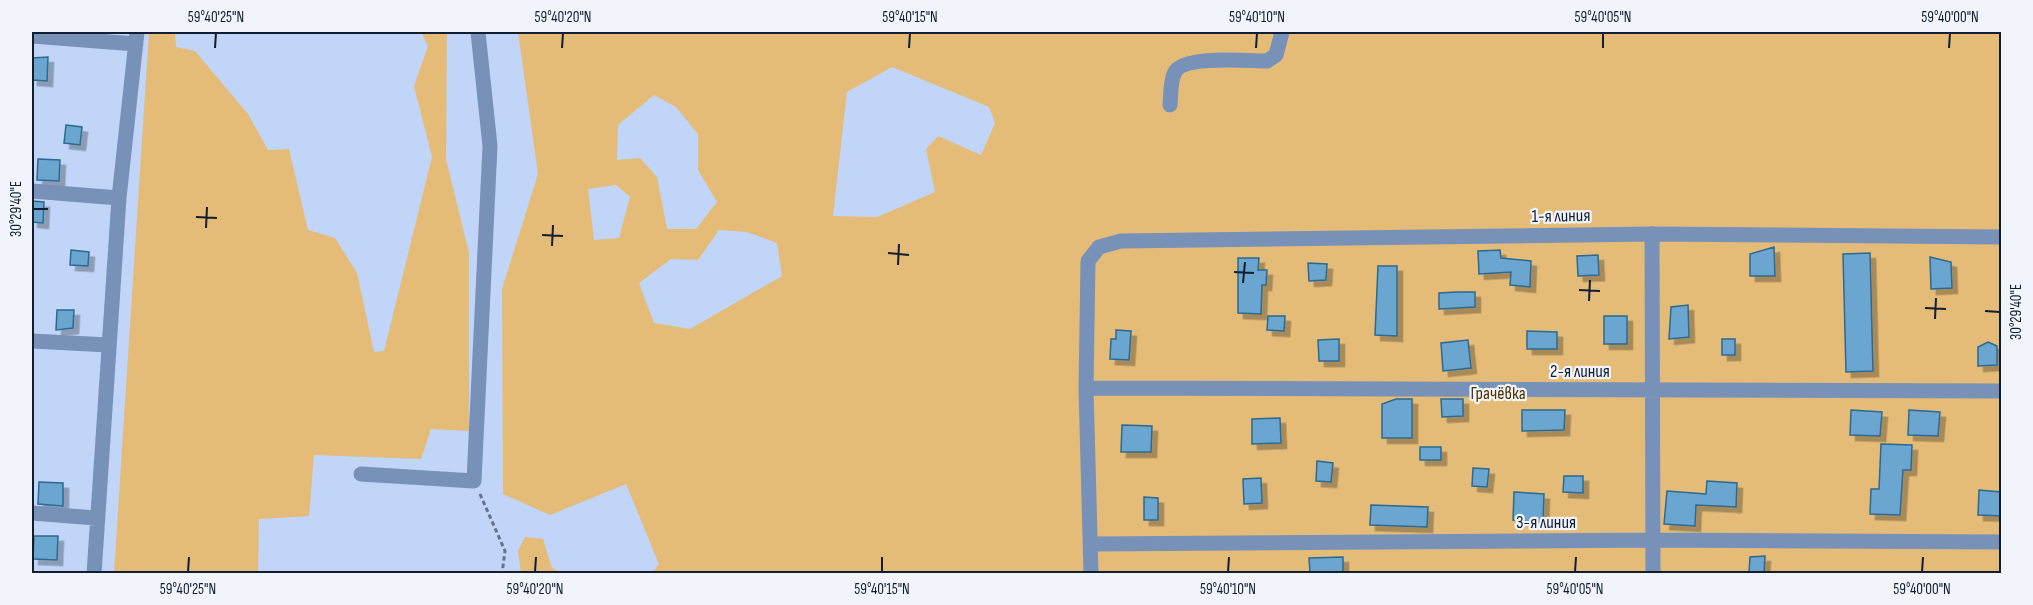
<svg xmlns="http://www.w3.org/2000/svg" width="2033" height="605" font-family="'Sofia Sans Condensed',sans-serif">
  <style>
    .green { fill: #e4bc77; fill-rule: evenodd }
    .building { fill: #6ba6d0; stroke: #2d698f; stroke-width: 1.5; filter: url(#shadow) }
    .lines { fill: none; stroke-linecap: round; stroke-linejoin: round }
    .path { stroke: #64748f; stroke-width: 3; stroke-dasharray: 4.5 3; stroke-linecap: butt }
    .minor { stroke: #7891b9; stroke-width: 15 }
    .ticks { fill: none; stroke: #111d31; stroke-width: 2 }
    .labels { text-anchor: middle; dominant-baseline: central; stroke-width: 4.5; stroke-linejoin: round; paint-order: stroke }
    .street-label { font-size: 18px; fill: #111d31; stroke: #f1f5fb }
    .park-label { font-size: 18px; fill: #4c3400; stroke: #f1f5fb }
    .neatline { fill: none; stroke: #111d31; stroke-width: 2 }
    .ticks-label { font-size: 15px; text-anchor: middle; fill: #111d31 }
  </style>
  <defs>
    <filter id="shadow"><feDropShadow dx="5.5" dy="5.5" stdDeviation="0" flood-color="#0004"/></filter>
  </defs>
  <rect width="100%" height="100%" fill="#c0d5f7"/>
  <path class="green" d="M 149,32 L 175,32 L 176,47 L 195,51 L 248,114 L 268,150 L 289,149 L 308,230 L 335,238 L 357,273 L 374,352 L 384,351 L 432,157 L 414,86 L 428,46 L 421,32 L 447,32 L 446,159 L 469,253 L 469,431 L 431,429 L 421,459 L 314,455 L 309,516 L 259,519 L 258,573 L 114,573 Z
    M 518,32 L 2001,32 L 2001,573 L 652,573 L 659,564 L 626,484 L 550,515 L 503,494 L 502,289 L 538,174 ZM 892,67 L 989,107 L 995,123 L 981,155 L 938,136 L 926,149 L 935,192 L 877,217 L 833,216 L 847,92 ZM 654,95 L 676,107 L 698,134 L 698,170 L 717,202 L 696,229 L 667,229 L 657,177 L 640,158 L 617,160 L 618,125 ZM 616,185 L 630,197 L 619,238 L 594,240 L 588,189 ZM 719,230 L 747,232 L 777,243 L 782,276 L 690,329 L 654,323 L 639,283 L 671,259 L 698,260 Z
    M 525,537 L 543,539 L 552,568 L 564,573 L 521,573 L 518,551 Z"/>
  <path class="building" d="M 48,57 L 47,81 L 32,80 L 32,58 Z
    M 66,125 L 82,127 L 80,145 L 64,143 Z
    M 38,159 L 60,160 L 59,181 L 37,180 Z
    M 32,201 L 44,202 L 43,223 L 32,222 Z
    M 1774,247 L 1775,276 L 1750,276 L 1750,254 Z
    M 71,250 L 89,252 L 88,266 L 70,265 Z
    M 1500,250 L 1501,258 L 1531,261 L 1530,287 L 1510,285 L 1511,272 L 1479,274 L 1478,251 Z
    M 1870,253 L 1873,371 L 1846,372 L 1843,254 Z
    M 1598,255 L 1599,275 L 1578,276 L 1577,256 Z
    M 1930,257 L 1951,262 L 1952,288 L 1931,289 Z
    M 1238,258 L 1259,258 L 1258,270 L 1267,270 L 1266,285 L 1262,285 L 1261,314 L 1238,313 Z
    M 1308,263 L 1327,264 L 1326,280 L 1309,281 Z
    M 1378,266 L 1397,266 L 1397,336 L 1375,335 Z
    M 1457,292 L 1475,292 L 1475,307 L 1439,309 L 1439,293 Z
    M 1688,305 L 1689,337 L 1669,339 L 1671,307 Z
    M 57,310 L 74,310 L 73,328 L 56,330 Z
    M 1268,316 L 1285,316 L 1284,331 L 1267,330 Z
    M 1604,316 L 1627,316 L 1627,344 L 1604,344 Z
    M 1116,330 L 1131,331 L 1129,360 L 1110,359 L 1111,339 L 1116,339 Z
    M 1527,331 L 1557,332 L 1557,349 L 1527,349 Z
    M 1339,339 L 1339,361 L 1319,361 L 1318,340 Z
    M 1722,339 L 1735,339 L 1735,355 L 1722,355 Z
    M 1468,340 L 1471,368 L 1443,371 L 1441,343 Z
    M 1988,342 L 1997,346 L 1997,365 L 1978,366 L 1978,347 Z
    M 1396,399 L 1412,399 L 1412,438 L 1382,438 L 1382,404 Z
    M 1441,399 L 1463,399 L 1463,416 L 1442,417 Z
    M 1522,410 L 1565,410 L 1564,430 L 1522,431 Z
    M 1851,410 L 1882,412 L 1880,436 L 1850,435 Z
    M 1909,410 L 1940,412 L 1938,436 L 1908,435 Z
    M 1280,418 L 1281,443 L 1252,444 L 1252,419 Z
    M 1122,425 L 1152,426 L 1151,452 L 1121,452 Z
    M 1881,444 L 1912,445 L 1911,470 L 1903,470 L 1900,515 L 1870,514 L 1871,489 L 1879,489 Z
    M 1420,447 L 1441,447 L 1441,460 L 1420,460 Z
    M 1317,461 L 1333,463 L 1331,482 L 1316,481 Z
    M 1473,468 L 1489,469 L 1487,487 L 1472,486 Z
    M 1564,476 L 1583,476 L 1583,493 L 1563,492 Z
    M 1261,478 L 1262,503 L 1244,504 L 1243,479 Z
    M 1707,481 L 1737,483 L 1736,507 L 1696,505 L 1695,526 L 1664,524 L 1667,491 L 1706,494 Z
    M 39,482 L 63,483 L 63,506 L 38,504 Z
    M 1979,490 L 2001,492 L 2001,516 L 1978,515 Z
    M 1514,492 L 1544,494 L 1543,522 L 1513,520 Z
    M 1144,497 L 1158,498 L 1158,520 L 1144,520 Z
    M 1371,505 L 1428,507 L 1427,527 L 1370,525 Z
    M 34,536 L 58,536 L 57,560 L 33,559 Z
    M 1765,556 L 1764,573 L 1749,573 L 1750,557 Z
    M 1343,557 L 1343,573 L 1310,573 L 1309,558 Z"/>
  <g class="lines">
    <path class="path" d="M 480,494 L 505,551 L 502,574"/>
    <path class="minor" d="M 32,36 L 136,44
      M 1170,105 C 1171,96 1170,80 1175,72 C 1184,55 1248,61 1267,61 L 1276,55 L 1282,32
      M 32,191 L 119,198
      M 1652,234 L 1653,574
      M 32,341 L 108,345
      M 1086,388 L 2002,391
      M 361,474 L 474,481 L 490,146 L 478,32
      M 32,513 L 96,518
      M 1091,544 L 1653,540 L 2002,542
      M 94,574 L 119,198 L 137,32
      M 1091,574 L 1086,388 L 1088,261 L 1099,247 L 1121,241 L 1652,234 L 2002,237"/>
  </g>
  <path class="ticks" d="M 215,48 L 216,33M 562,48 L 563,33M 909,48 L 910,33M 1256,48 L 1257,33M 1603,48 L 1603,33M 1949,48 L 1950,33M 33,209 L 48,209M 196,217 L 217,218M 206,228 L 207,207M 542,235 L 563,236M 552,246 L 553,225M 888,253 L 909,255M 898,265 L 899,244M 1234,272 L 1254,273M 1243,283 L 1245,262M 1579,290 L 1600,291M 1589,301 L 1590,280M 1925,308 L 1946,309M 1985,311 L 2000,312M 1935,319 L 1936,298M 188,572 L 189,557M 535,572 L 536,557M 882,572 L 882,557M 1228,572 L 1229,557M 1575,572 L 1576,557M 1922,572 L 1923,557"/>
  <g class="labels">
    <g class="street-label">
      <text transform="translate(1561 216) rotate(-1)">1-я линия</text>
      <text x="1580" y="371">2-я линия</text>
      <text x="1546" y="522">3-я линия</text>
    </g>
    <g class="park-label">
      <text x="1498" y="393">Грачёвка</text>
    </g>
  </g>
  <rect width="2033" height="605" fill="none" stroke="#f1f5fb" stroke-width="66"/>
  <rect x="33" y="33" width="1967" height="539" class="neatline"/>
  <g class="ticks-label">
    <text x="216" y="22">59°40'25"N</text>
    <text x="563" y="22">59°40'20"N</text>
    <text x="910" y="22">59°40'15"N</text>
    <text x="1257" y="22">59°40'10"N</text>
    <text x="1603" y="22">59°40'05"N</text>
    <text x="1950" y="22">59°40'00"N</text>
    <text transform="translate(16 209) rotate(-90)" y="5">30°29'40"E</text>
    <text transform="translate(2016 312) rotate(-90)" y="5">30°29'40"E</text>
    <text x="188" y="594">59°40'25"N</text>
    <text x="535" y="594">59°40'20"N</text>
    <text x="882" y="594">59°40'15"N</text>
    <text x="1228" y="594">59°40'10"N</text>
    <text x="1575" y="594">59°40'05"N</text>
    <text x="1922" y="594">59°40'00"N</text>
  </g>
</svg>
